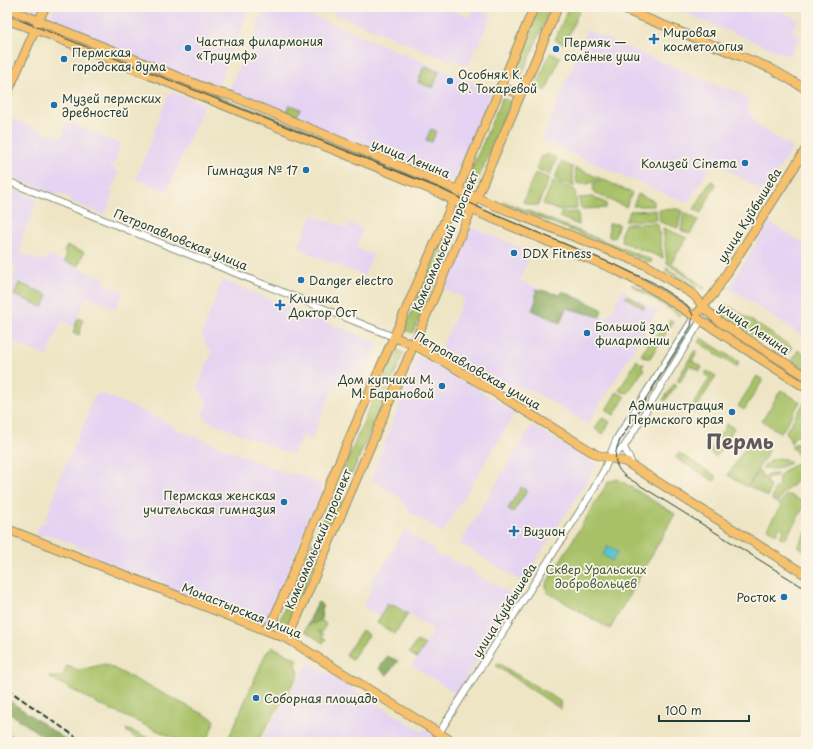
<svg xmlns="http://www.w3.org/2000/svg" width="813" height="749" font-family="'Playpen Sans',sans-serif">
  <style>
    .built { fill: #e4d3f2 }
    .green { fill: #a8c167; stroke: #647f4e }
    .forest { fill: #86a75c; stroke: #527248 }
    .water { fill: #5ac6d2; stroke: #3c8283 }
    .lines { fill: none; stroke-linecap: round; stroke-linejoin: round }
    .minor-casing { stroke: #86917c; stroke-width: 8 }
    .major-casing { stroke: #86917c; stroke-width: 10 }
    .minor { stroke: #fff; stroke-width: 6 }
    .major { stroke: #f7c06c; stroke-width: 8 }
    .tram { stroke: #1f3d34; stroke-width: 1 }
    .rail { stroke: #1f3d34; stroke-width: 2; stroke-dasharray: 6 3; stroke-linecap: butt }
    .poi-dot { fill: #1f6fb2; stroke: #fcf5e5; stroke-width: 1.5 }
    .labels { text-anchor: middle; dominant-baseline: central; stroke-width: 3.5; stroke-linejoin: round; paint-order: stroke }
    .poi-label { font-size: 12px; fill: #1f3d34; stroke: #fcf5e5; text-anchor: start }
    .street-label { font-size: 12px; fill: #1f3d34; stroke: #fcf5e5 }
    .park-label { font-size: 12px; fill: #415e41; stroke: #fcf5e5 }
    .town-label { font-size: 20px; font-weight: bold; fill: #5e5960; stroke: #fcf5e5 }
  </style>
  <rect width="100%" height="100%" fill="#fcf5e5"/>
  <filter id="ink" filterUnits="userSpaceOnUse"><feTurbulence type="fractalNoise" baseFrequency=".025" numOctaves="2"/><feDisplacementMap in="SourceGraphic" scale="8" xChannelSelector="R" yChannelSelector="G"/><feConvolveMatrix kernelMatrix="1 2 1 2 8 2 1 2 1" color-interpolation-filters="sRGB"/></filter>
  <filter id="wash" filterUnits="userSpaceOnUse"><feTurbulence type="fractalNoise" baseFrequency=".012" numOctaves="4" result="noise"/><feDisplacementMap in="SourceGraphic" scale="16" xChannelSelector="R" yChannelSelector="G"/><feGaussianBlur stdDeviation="0.9" result="paint"/><feColorMatrix in="noise" values="0 0 0 0 0 0 0 0 0 0 0 0 0 0 0 0 0 1.4 0 .05"/><feComposite in="paint" operator="in"/></filter>
  <g filter="url(#wash)">
    <rect width="100%" height="100%" fill="#eee5c5"/>
    <path class="built" d="M 12,7 L 39,7 L 34,15 Z
      M 54,7 L 250,7 L 235,45 L 230,53 L 231,55 L 229,55 L 225,65 L 226,66 L 224,72 L 218,87 L 215,88 L 48,21 Z
      M 265,7 L 291,7 L 491,90 L 491,93 L 453,181 L 449,183 L 230,92 L 229,89 L 242,61 L 244,61 L 258,28 L 256,27 Z
      M 318,7 L 445,7 L 470,17 L 474,8 L 492,15 L 477,47 L 475,46 L 473,52 L 475,53 L 469,66 L 451,59 L 450,61 Z
      M 670,7 L 775,7 L 775,9 L 799,19 L 792,30 L 800,35 L 799,40 L 789,56 Z
      M 587,30 L 727,90 L 729,87 L 750,101 L 747,107 L 757,125 L 792,148 L 764,192 L 714,161 L 687,203 L 542,141 Z
      M 170,91 L 204,104 L 167,192 L 136,179 Z
      M 7,117 L 54,136 L 55,134 L 62,137 L 67,123 L 70,123 L 121,144 L 113,165 L 110,164 L 109,166 L 119,173 L 110,190 L 114,192 L 105,215 L 70,201 L 70,198 L 59,193 L 56,195 L 7,175 Z
      M 7,187 L 36,199 L 31,218 L 23,235 L 20,253 L 39,260 L 40,258 L 47,260 L 48,255 L 105,279 L 104,284 L 123,292 L 116,309 L 97,300 L 86,297 L 74,327 L 61,321 L 47,356 L 7,340 L 7,275 L 14,277 L 17,268 L 7,264 Z
      M 312,215 L 347,228 L 350,223 L 363,229 L 356,248 L 373,255 L 364,276 L 312,255 L 299,246 Z
      M 769,222 L 806,245 L 806,338 L 729,288 Z
      M 471,227 L 531,252 L 520,280 L 605,318 L 614,309 L 621,289 L 657,311 L 588,424 L 535,392 L 490,378 L 441,349 L 464,298 L 445,289 Z
      M 222,280 L 379,343 L 359,389 L 341,380 L 336,387 L 334,386 L 312,439 L 303,435 L 292,455 L 208,421 L 202,414 L 207,403 L 198,387 L 212,352 L 206,345 L 202,333 Z
      M 418,355 L 516,412 L 442,533 L 410,511 L 399,497 L 371,479 Z
      M 100,393 L 171,424 L 172,427 L 290,475 L 295,473 L 321,484 L 322,491 L 266,621 L 259,623 L 165,586 L 163,582 L 155,579 L 153,581 L 91,556 L 88,551 L 83,549 L 79,552 L 81,548 L 45,533 L 43,538 L 38,536 L 37,528 L 41,524 L 44,523 L 59,485 L 58,481 L 88,415 L 87,413 L 95,396 Z
      M 532,425 L 597,465 L 522,582 L 460,543 Z
      M 409,527 L 408,533 L 434,549 L 434,553 L 443,558 L 449,556 L 449,558 L 465,568 L 468,567 L 473,570 L 473,573 L 512,594 L 515,599 L 485,647 L 486,649 L 481,658 L 478,658 L 457,694 L 412,665 L 433,632 L 431,628 L 395,605 L 383,619 L 363,607 L 372,589 L 371,582 L 376,570 L 380,571 L 404,531 L 406,532 Z
      M 309,662 L 332,676 L 336,674 L 344,678 L 343,683 L 421,731 L 424,729 L 445,742 L 260,742 Z"/>
    <path class="green" d="M 540,7 L 551,7 L 520,80 L 511,76 Z
      M 569,7 L 581,7 L 565,44 L 555,40 Z
      M 550,53 L 560,57 L 546,91 L 536,87 Z
      M 424,66 L 439,72 L 433,88 L 418,82 Z
      M 502,98 L 511,102 L 474,189 L 465,185 Z
      M 289,105 L 300,109 L 297,116 L 286,112 Z
      M 431,129 L 436,131 L 432,142 L 426,140 Z
      M 546,154 L 557,158 L 550,175 L 536,169 L 541,156 L 545,157 Z
      M 561,162 L 572,167 L 574,187 L 555,179 Z
      M 575,168 L 602,179 L 587,184 L 577,184 Z
      M 535,173 L 549,178 L 538,205 L 530,205 L 523,202 Z
      M 604,180 L 632,193 L 626,207 L 594,193 L 593,184 Z
      M 553,181 L 575,190 L 577,209 L 557,210 L 543,204 Z
      M 711,181 L 716,184 L 701,213 L 694,209 Z
      M 638,194 L 654,201 L 654,206 L 633,206 Z
      M 593,197 L 606,203 L 606,208 L 581,209 L 579,198 Z
      M 503,201 L 637,254 L 652,260 L 651,263 L 503,203 Z
      M 677,209 L 682,211 L 678,228 L 660,222 L 659,210 Z
      M 656,210 L 657,220 L 625,221 L 630,211 Z
      M 578,212 L 579,225 L 559,217 L 561,213 Z
      M 684,212 L 698,220 L 690,234 L 681,230 Z
      M 655,223 L 658,225 L 663,258 L 622,242 L 621,233 L 625,224 Z
      M 449,224 L 458,227 L 413,333 L 404,330 Z
      M 609,224 L 619,224 L 614,238 L 609,237 Z
      M 663,228 L 687,238 L 671,263 L 705,288 L 704,289 L 667,263 Z
      M 67,246 L 84,252 L 78,266 L 64,261 L 67,254 L 64,252 Z
      M 667,268 L 697,288 L 695,289 L 666,271 Z
      M 19,283 L 48,295 L 43,307 L 14,295 Z
      M 633,284 L 678,312 L 681,314 L 680,316 L 631,285 Z
      M 627,295 L 645,306 L 644,309 L 625,297 Z
      M 726,304 L 792,347 L 786,356 L 719,315 Z
      M 78,318 L 83,320 L 79,335 L 73,333 Z
      M 670,320 L 673,322 L 650,358 L 645,358 L 645,355 L 643,357 L 641,355 L 649,343 L 651,344 L 659,330 L 663,332 Z
      M 701,338 L 739,362 L 736,367 L 698,342 Z
      M 395,349 L 404,353 L 352,474 L 343,470 Z
      M 695,350 L 698,352 L 692,361 L 702,367 L 700,371 L 690,365 L 680,382 L 677,380 Z
      M 798,350 L 806,356 L 806,369 L 792,360 Z
      M 637,360 L 641,364 L 644,364 L 642,367 L 644,369 L 628,393 L 625,392 L 624,393 L 619,390 Z
      M 707,371 L 716,376 L 697,407 L 693,404 L 710,378 L 705,374 Z
      M 757,376 L 763,380 L 744,410 L 738,406 Z
      M 674,384 L 677,385 L 665,401 L 663,400 Z
      M 781,390 L 800,402 L 781,433 L 762,421 Z
      M 617,392 L 625,397 L 614,415 L 606,410 Z
      M 804,403 L 806,404 L 806,435 L 794,437 L 791,443 L 786,431 Z
      M 602,417 L 610,422 L 603,434 L 595,429 Z
      M 727,424 L 734,428 L 716,457 L 709,452 Z
      M 806,438 L 806,451 L 800,457 L 791,446 L 794,444 L 798,444 L 800,440 Z
      M 751,439 L 769,451 L 747,487 L 728,475 Z
      M 679,453 L 717,477 L 714,481 L 676,458 Z
      M 778,458 L 785,459 L 790,463 L 776,469 L 762,468 L 769,461 Z
      M 797,463 L 803,467 L 794,484 L 782,494 L 777,503 L 772,500 L 774,489 L 779,485 L 778,478 L 784,471 Z
      M 759,470 L 762,474 L 763,479 L 768,474 L 777,474 L 775,477 L 769,477 L 766,481 L 770,487 L 768,497 L 749,486 Z
      M 618,479 L 675,514 L 610,629 L 547,592 L 546,584 L 608,482 Z
      M 521,487 L 527,491 L 513,512 L 508,509 Z
      M 786,494 L 792,496 L 806,504 L 785,539 L 780,537 L 784,529 L 780,527 L 776,534 L 767,528 L 781,506 L 779,504 Z
      M 333,496 L 342,500 L 287,628 L 278,624 Z
      M 806,532 L 806,552 L 798,546 Z
      M 318,602 L 322,605 L 321,620 L 326,624 L 322,632 L 318,631 L 324,635 L 322,637 L 326,639 L 323,643 L 305,631 Z
      M 387,604 L 392,607 L 393,605 L 408,614 L 395,634 L 377,623 Z
      M 362,630 L 369,635 L 352,659 L 346,655 Z
      M 417,641 L 425,645 L 417,658 L 409,653 Z
      M 273,647 L 298,660 L 296,664 L 299,674 L 257,742 L 227,742 L 266,653 Z
      M 498,663 L 560,701 L 561,709 L 496,666 Z
      M 105,664 L 215,720 L 207,742 L 183,742 L 100,705 L 49,677 L 62,677 L 67,666 L 79,670 Z
      M 126,729 L 159,742 L 143,742 L 127,732 Z"/>
    <path class="forest" d="M 536,289 L 561,295 L 562,291 L 602,309 L 600,317 L 566,308 L 560,323 L 532,310 L 536,300 Z
      M 318,602 L 322,605 L 321,620 L 307,626 Z
      M 387,656 L 398,661 L 387,675 L 379,669 Z
      M 7,699 L 69,742 L 51,742 L 7,711 Z"/>
    <path class="water" d="M 608,546 L 618,552 L 612,561 L 603,555 Z
      M 7,733 L 21,742 L 7,742 Z"/>
  </g>
  <g filter="url(#ink)">
    <g class="lines">
      <g class="minor-casing">
        <path id="minor" d="M 7,181 L 394,337
          M 624,447 L 632,464
          M 610,457 L 624,447 L 701,320
          M 439,733 L 592,492 L 604,470 L 617,438 L 695,316"/>
      </g>
      <g class="major-casing">
        <path id="major" d="M 618,7 L 770,68 L 806,89
          M 7,8 L 213,91 L 232,96 L 501,208 L 646,265 L 694,295 L 706,310 L 720,322 L 806,376
          M 7,20 L 45,33 L 379,168 L 439,193 L 472,210 L 616,270 L 652,289 L 806,388
          M 500,87 L 521,94
          M 7,94 L 45,7
          M 695,316 L 713,295 L 806,149
          M 394,337 L 414,345 L 455,368 L 597,455 L 626,462 L 806,575
          M 7,529 L 288,639 L 453,742
          M 265,629 L 272,623 L 336,469 L 449,211 L 534,7
          M 288,639 L 558,7"/>
      </g>
      <use href="#minor" class="minor"/>
      <use href="#major" class="major"/>
      <path class="tram" d="M 7,15 L 441,189 L 493,214 L 620,267 L 654,283 L 687,305 L 693,315 L 691,326 L 621,438 C 614,452 612,465 625,476 L 806,589"/>
      <path class="rail" d="M 7,689 L 83,742"/>
    </g>
  </g>
  <g class="poi-dot">
    <path d="M652 33h4v4h4v4h-4v4h-4v-4h-4v-4h4z"/>
    <circle cx="188" cy="48" r="4"/>
    <circle cx="556" cy="49" r="4"/>
    <circle cx="64" cy="59" r="4"/>
    <circle cx="450" cy="81" r="4"/>
    <circle cx="54" cy="105" r="4"/>
    <circle cx="745" cy="163" r="4"/>
    <circle cx="306" cy="170" r="4"/>
    <circle cx="514" cy="253" r="4"/>
    <circle cx="301" cy="280" r="4"/>
    <path d="M278 299h4v4h4v4h-4v4h-4v-4h-4v-4h4z"/>
    <circle cx="587" cy="333" r="4"/>
    <circle cx="442" cy="386" r="4"/>
    <circle cx="732" cy="412" r="4"/>
    <circle cx="284" cy="502" r="4"/>
    <path d="M512 525h4v4h4v4h-4v4h-4v-4h-4v-4h4z"/>
    <circle cx="784" cy="597" r="4"/>
    <circle cx="256" cy="698" r="4"/>
  </g>
  <g class="labels">
    <g class="poi-label">
      <text x="663" y="32">Мировая<tspan x="663" dy="14">косметология</tspan></text>
      <text x="196" y="41">Частная филармония<tspan x="196" dy="14">«Триумф»</tspan></text>
      <text x="564" y="42">Пермяк —<tspan x="564" dy="14">солёные уши</tspan></text>
      <text x="72" y="52">Пермская<tspan x="72" dy="14">городская дума</tspan></text>
      <text x="458" y="74">Особняк К.<tspan x="458" dy="14">Ф. Токаревой</tspan></text>
      <text x="62" y="98">Музей пермских<tspan x="62" dy="14">древностей</tspan></text>
      <text x="737" y="163" text-anchor="end">Колизей Cinema</text>
      <text x="298" y="170" text-anchor="end">Гимназия № 17</text>
      <text x="522" y="253">DDX Fitness</text>
      <text x="309" y="280">Danger electro</text>
      <text x="289" y="298">Клиника<tspan x="289" dy="14">Доктор Ост</tspan></text>
      <text x="595" y="326">Большой зал<tspan x="595" dy="14">филармонии</tspan></text>
      <text x="434" y="379" text-anchor="end">Дом купчихи М.<tspan x="434" dy="14">М. Барановой</tspan></text>
      <text x="724" y="405" text-anchor="end">Администрация<tspan x="724" dy="14">Пермского края</tspan></text>
      <text x="276" y="495" text-anchor="end">Пермская женская<tspan x="276" dy="14">учительская гимназия</tspan></text>
      <text x="523" y="531">Визион</text>
      <text x="776" y="597" text-anchor="end">Росток</text>
      <text x="264" y="698">Соборная площадь</text>
    </g>
    <g class="street-label">
      <text transform="translate(411 158) rotate(22)">улица Ленина</text>
      <text transform="translate(749 215) rotate(-58)">улица Куйбышева</text>
      <text transform="translate(181 239) rotate(22)">Петропавловская улица</text>
      <text transform="translate(445 241) rotate(-67)">Комсомольский проспект</text>
      <text transform="translate(754 328) rotate(34)">улица Ленина</text>
      <text transform="translate(478 370) rotate(30)">Петропавловская улица</text>
      <text transform="translate(318 539) rotate(-67)">Комсомольский проспект</text>
      <text transform="translate(242 610) rotate(22)">Монастырская улица</text>
      <text transform="translate(504 610) rotate(-58)">улица Куйбышева</text>
    </g>
    <g class="park-label">
      <text x="596" y="569">Сквер Уральских<tspan x="596" dy="14">добровольцев</tspan></text>
    </g>
    <g class="town-label">
      <text x="740" y="441">Пермь</text>
    </g>
  </g>
  <rect width="813" height="749" fill="none" stroke="#fcf5e5" stroke-width="24"/>
  <path d="M659 715v6h90v-6" fill="none" stroke="#1f3d34" stroke-width="2"/>
  <text x="665" y="715" font-size="12" fill="#1f3d34" stroke="#fcf5e5" stroke-width="3" paint-order="stroke">100 m</text>
</svg>
